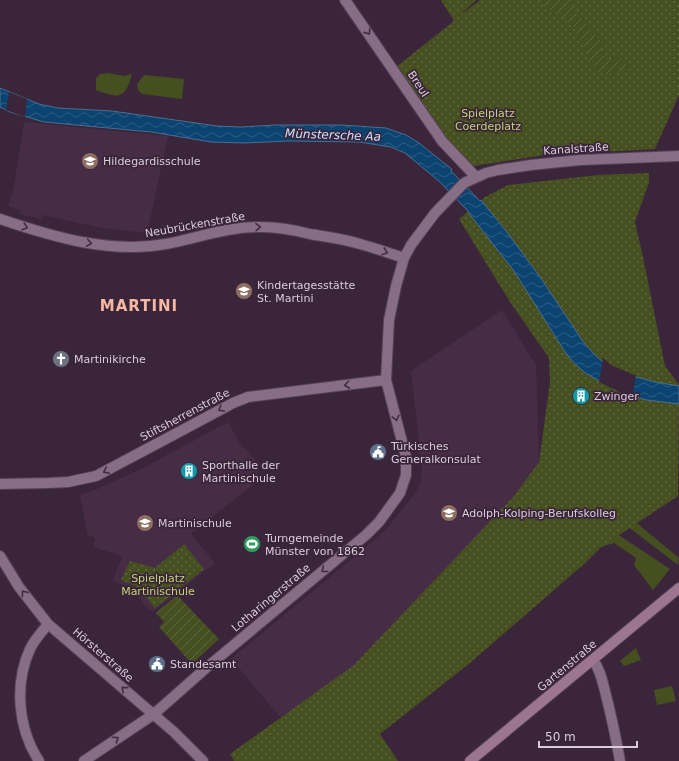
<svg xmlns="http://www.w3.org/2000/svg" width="679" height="761" font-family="'DejaVu Sans',sans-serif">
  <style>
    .built { fill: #472c46 }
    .grass { fill: #464f20 }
    .park { fill: url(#park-dots) }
    .garden { fill: url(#garden-furrows) }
    .water { fill: url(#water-waves); stroke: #4a6d90 }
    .pier { fill: #3b253a }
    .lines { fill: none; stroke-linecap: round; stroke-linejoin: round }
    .street-casing { stroke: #554255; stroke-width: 12 }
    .secondary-casing { stroke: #554255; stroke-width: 12 }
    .street { stroke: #876d85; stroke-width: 10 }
    .secondary { stroke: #9c7690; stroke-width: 10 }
    .oneway { stroke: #432c42 }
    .labels { text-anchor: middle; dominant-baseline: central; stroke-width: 3.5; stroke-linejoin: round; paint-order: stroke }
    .street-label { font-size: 11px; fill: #daccd9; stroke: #3b253a }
    .park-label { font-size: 11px; fill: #c0d473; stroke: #3b253a }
    .poi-label { font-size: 11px; fill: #daccd9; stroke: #3b253a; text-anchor: start }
    .water-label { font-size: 12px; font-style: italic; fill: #c6e2ff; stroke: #3b253a }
    .district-label { font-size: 15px; font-weight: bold; letter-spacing: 1px; fill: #f7b8a2; stroke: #3b253a }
  </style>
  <defs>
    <pattern id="park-dots" width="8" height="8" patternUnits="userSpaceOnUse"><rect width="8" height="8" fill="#464f20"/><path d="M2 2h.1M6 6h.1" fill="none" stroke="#606740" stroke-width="1.8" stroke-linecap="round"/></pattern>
    <pattern id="garden-furrows" width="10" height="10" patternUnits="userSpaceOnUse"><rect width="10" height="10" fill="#464f20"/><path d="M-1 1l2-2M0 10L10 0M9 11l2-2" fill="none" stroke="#606740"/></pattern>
    <pattern id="water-waves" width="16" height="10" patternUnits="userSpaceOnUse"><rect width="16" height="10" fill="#0c4471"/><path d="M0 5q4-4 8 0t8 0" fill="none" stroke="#2f5e85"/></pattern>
  </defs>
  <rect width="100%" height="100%" fill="#3b253a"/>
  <path class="built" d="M 24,122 L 168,136 L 147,233 L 102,228 L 42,215 L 41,219 L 19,214 L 20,210 L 8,206 L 14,186 Z
    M 502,310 L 536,365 L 539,462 L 513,497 L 354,666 L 281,718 L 231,659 L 373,541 L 386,529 L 414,495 L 420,484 L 422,469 L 411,371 Z
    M 228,422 L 239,442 L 260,465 L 255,483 L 191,534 L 215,563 L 153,612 L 149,610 L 131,588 L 113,581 L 122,556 L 93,547 L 95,539 L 92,536 L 88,536 L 80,495 L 95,490 L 145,467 Z"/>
  <path class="grass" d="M 108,73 L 124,76 L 132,74 C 125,99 120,99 96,90 L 96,78 L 100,74 Z
    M 144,75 L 184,79 L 182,99 L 142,94 L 138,90 L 137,84 Z
    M 623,508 L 638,524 L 679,558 L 678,565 L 610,513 Z
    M 605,526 L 670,569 L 653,590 L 634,565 L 636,558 L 614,543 L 601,547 Z
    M 636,648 L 641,660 L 624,666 L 620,661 Z
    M 672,686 L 676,701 L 657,705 L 654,690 Z"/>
  <path class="park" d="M 441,0 L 476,0 L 459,16 L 480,0 L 679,0 L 679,95 L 655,149 L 544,155 L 468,167 L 406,84 L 396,67 L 454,21 Z
    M 649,173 L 649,182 L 635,222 L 643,257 L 665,366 L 679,385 L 678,496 L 601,547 L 584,564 L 470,663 L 380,734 L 398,761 L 234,761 L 230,754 L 354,665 L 513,497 L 539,462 L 550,382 L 549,358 L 510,302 L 459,219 L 485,197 L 508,185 L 598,175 Z
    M 184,544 L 204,569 L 155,608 L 137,587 L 121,580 L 130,561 L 155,568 Z"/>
  <path class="garden" d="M 534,0 L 571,0 C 577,16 591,31 603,43 L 601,54 L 610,60 L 618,56 L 628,67 C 586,90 591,52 574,28 C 567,18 545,6 534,0 Z
    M 177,595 L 219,639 L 192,664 L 159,627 L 164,622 L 156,613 Z"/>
  <path class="water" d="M 0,88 L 39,104 L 58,108 L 112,111 L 217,126 L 241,127 L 274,125 L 342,125 L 386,128 L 406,135 L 419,143 L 449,167 L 452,169 L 451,171 L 480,201 L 481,200 L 506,231 L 540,277 L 584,343 L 596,356 L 602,361 L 602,362 L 636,378 L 636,377 L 655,382 L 679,386 L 679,404 L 647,400 L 632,396 L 594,378 L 588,374 L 588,375 L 576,365 L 567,355 L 514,271 L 468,212 L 468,211 L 440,182 L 405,153 L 391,147 L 359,142 L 289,141 L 243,143 L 211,142 L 151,132 L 44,122 L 10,112 L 0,107 Z"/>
  <path class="pier" d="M 9,92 L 27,99 L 25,117 L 6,110 Z
    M 603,358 L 611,365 L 634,375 L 636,375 L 632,398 L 599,382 Z"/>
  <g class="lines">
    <g class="street-casing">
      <path id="street" d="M 345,0 L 442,141 L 476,177
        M 0,219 C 53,237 110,254 166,244 C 198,238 229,226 262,227 C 278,227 294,230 310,234 C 327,237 344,239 360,244 C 375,248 389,253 404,258
        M 0,484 L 47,483 L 68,482 L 96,476 L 177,433 L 233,403 L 248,397 L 386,380
        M 0,556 L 19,587 L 48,624 L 174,732 L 203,761
        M 593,660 C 600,669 602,680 605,691 C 611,715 616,737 620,761
        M 39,761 C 18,729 14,684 30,649 C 34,640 42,632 48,624
        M 84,761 L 154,714 L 206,668 L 366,535 L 379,522 L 400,493 L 406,475 L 406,457 L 386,380 L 389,320 L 396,286 L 404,258 L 411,245 L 435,213 L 464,183 L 486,173 L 498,170 L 531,165 L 580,160 L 679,156"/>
    </g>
    <g class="secondary-casing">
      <path id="secondary" d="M 470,761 L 679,588"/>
    </g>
    <use href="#street" class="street"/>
    <use href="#secondary" class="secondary"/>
  </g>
  <defs><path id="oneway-chevron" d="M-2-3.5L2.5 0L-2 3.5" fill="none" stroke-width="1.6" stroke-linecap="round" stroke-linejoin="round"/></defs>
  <g class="oneway">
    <use href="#oneway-chevron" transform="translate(368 32) rotate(55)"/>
    <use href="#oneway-chevron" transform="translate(25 227) rotate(19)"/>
    <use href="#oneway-chevron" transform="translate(258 227) rotate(-1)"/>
    <use href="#oneway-chevron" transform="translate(89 243) rotate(10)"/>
    <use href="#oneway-chevron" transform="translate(385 252) rotate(19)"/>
    <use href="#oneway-chevron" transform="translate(347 385) rotate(173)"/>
    <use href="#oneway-chevron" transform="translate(221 409) rotate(150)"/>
    <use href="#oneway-chevron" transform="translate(396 418) rotate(75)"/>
    <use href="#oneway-chevron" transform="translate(106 471) rotate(154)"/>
    <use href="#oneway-chevron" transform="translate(324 570) rotate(141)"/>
    <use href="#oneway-chevron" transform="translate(24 593) rotate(-126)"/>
    <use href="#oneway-chevron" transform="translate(124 689) rotate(-139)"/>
    <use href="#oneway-chevron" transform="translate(116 739) rotate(-34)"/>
  </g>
  <defs>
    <g id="school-disc" transform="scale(0.9)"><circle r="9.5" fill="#8d6e63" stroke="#3b253a"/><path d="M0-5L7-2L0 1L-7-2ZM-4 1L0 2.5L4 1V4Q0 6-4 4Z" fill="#fff"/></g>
    <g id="church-disc" transform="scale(0.9)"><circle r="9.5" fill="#6b7280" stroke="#3b253a"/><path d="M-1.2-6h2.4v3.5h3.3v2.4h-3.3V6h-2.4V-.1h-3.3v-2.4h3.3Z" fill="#fff"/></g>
    <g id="building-disc" transform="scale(0.9)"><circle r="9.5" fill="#0f9aa8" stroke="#3b253a"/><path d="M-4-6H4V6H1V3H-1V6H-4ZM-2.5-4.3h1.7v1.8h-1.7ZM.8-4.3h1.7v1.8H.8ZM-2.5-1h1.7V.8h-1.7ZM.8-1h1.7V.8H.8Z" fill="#fff"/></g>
    <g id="civic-disc" transform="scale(0.9)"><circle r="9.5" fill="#5c6f8a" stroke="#3b253a"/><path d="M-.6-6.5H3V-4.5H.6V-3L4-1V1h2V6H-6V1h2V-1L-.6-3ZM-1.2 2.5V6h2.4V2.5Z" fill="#fff"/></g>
    <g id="stadium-disc" transform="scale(0.9)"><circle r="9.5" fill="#2e9e5b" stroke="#3b253a"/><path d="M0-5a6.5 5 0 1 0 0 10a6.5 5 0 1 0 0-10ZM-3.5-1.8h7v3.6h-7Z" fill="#fff"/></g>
  </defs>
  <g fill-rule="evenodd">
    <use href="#school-disc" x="90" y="161"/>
    <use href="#school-disc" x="244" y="291"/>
    <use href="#church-disc" x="61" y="359"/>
    <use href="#building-disc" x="581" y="396"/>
    <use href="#civic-disc" x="378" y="452"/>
    <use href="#building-disc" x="189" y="471"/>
    <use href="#school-disc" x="449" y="513"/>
    <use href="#school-disc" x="145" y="523"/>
    <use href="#stadium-disc" x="252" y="544"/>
    <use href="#civic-disc" x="157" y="664"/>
  </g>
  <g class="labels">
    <g class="street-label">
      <text transform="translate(418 84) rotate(57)">Breul</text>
      <text transform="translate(576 149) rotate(-4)">Kanalstraße</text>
      <text transform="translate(195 225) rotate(-10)">Neubrückenstraße</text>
      <text transform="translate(185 415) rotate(-28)">Stiftsherrenstraße</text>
      <text transform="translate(271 598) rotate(-40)">Lotharingerstraße</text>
      <text transform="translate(103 655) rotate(41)">Hörsterstraße</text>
      <text transform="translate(567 666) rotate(-40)">Gartenstraße</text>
    </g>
    <g class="park-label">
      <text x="488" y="113">Spielplatz<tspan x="488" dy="13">Coerdeplatz</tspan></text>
      <text x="158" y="578">Spielplatz<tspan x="158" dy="13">Martinischule</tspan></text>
    </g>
    <g class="poi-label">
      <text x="103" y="161">Hildegardisschule</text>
      <text x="257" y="285">Kindertagesstätte<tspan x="257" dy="13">St. Martini</tspan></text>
      <text x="74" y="359">Martinikirche</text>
      <text x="594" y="396">Zwinger</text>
      <text x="391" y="446">Türkisches<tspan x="391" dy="13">Generalkonsulat</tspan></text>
      <text x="202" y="465">Sporthalle der<tspan x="202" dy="13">Martinischule</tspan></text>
      <text x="462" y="513">Adolph-Kolping-Berufskolleg</text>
      <text x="158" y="523">Martinischule</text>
      <text x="265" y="538">Turngemeinde<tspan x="265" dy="13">Münster von 1862</tspan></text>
      <text x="170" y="664">Standesamt</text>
    </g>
    <g class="water-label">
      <text transform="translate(333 135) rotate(2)">Münstersche Aa</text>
    </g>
    <g class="district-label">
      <text x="139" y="306">MARTINI</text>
    </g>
  </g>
  <path d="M539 741v6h98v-6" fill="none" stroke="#daccd9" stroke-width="2"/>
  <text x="545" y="741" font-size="12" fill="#daccd9" stroke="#3b253a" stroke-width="3" paint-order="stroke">50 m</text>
</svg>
